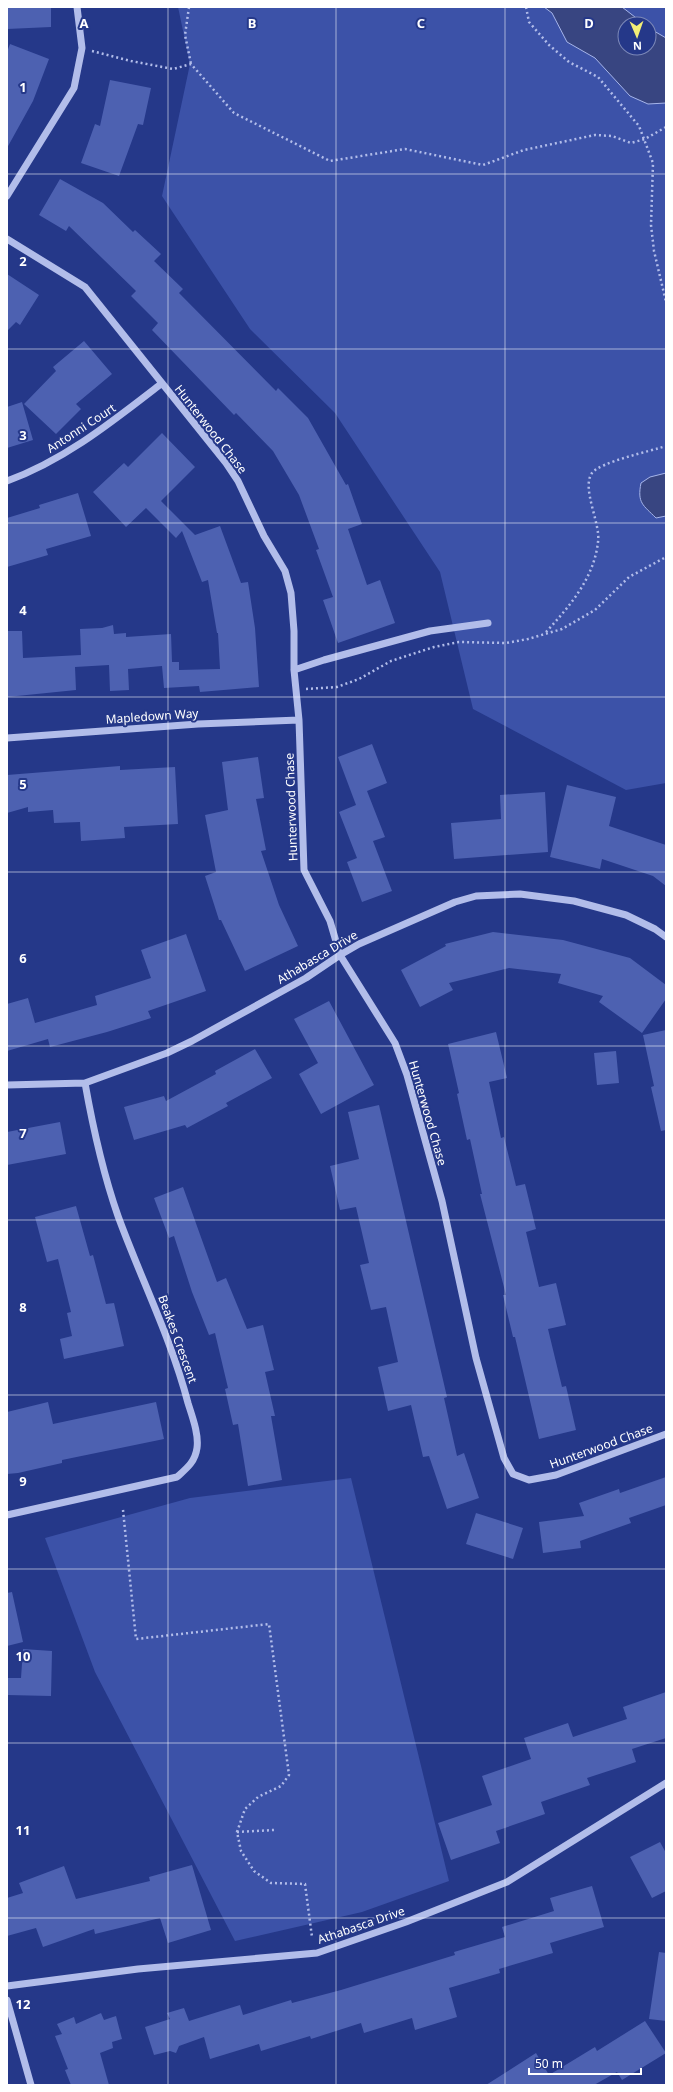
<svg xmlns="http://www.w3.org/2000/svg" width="673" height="2092" font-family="'Noto Sans',sans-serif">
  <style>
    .green { fill: #3c52a8; fill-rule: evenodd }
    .water { fill: #384581; stroke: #a6b5ea }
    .building { fill: #4d61b1 }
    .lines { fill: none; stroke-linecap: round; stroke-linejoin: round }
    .path { stroke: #b2bdea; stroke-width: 2.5; stroke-dasharray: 2 3; stroke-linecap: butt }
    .minor { stroke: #b2bdea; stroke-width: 7 }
    .grid { fill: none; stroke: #fff; stroke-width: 1; stroke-opacity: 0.55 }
    .labels { text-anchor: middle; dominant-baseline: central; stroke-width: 4; stroke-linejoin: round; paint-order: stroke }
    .street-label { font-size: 12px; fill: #fff; stroke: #253889 }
    .grid-label { font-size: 13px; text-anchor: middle; font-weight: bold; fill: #fff; stroke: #253889; stroke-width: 4; stroke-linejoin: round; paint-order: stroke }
  </style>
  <rect width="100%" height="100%" fill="#253889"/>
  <path class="green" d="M 178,7 L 666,7 L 666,783 L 626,790 L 473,709 L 440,572 L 335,413 L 250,329 L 162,196 L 190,64 ZM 625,24 L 649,24 L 649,48 L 625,48 Z
    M 351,1478 L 449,1881 L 362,1912 L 235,1941 L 95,1672 L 45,1538 L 190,1498 Z"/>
  <path class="water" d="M 544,7 L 622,7 L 644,24 L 625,24 L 625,48 L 649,48 L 649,28 L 666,38 L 666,103 L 648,104 L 630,96 L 595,58 L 567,42 L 552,13 Z
    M 666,473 L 666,516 L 656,518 C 643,505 637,503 641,483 L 650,477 Z"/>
  <path class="building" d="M 7,7 L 51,7 L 51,27 L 7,29 Z
    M 10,44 L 49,59 L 33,101 L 7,148 L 7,52 Z
    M 110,80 L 151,88 L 143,125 L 138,124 L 119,176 L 81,163 L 95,124 L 100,126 Z
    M 60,179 L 103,203 L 133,232 L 135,230 L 161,254 L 154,261 L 183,289 L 179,293 L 276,391 L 278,388 L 308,418 L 346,485 L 348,484 L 362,524 L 348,529 L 367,585 L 380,580 L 395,623 L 338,643 L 323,600 L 333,597 L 316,550 L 319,549 L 299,495 L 273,451 L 236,413 L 234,415 L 152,330 L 158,323 L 131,296 L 136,291 L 69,226 L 66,231 L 39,215 Z
    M 7,274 L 39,295 L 20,325 L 16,322 L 7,331 Z
    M 84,341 L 112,374 L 76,404 L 81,409 L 56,434 L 24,404 L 56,371 L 53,367 Z
    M 22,402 L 33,440 L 7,448 L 7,407 Z
    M 162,433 L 195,467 L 161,501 L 195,535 L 220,526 L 241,583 L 248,582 L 255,628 L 259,687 L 200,692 L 199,686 L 164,688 L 162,666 L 128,669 L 129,690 L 110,691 L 109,665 L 75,667 L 76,690 L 7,697 L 7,631 L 22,631 L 23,658 L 81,655 L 80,629 L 102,628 L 113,625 L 114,634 L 126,633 L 126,637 L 171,634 L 172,662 L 179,662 L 179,670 L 220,669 L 218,633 L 217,633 L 208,580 L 202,582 L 182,531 L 176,538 L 146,508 L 126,527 L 93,492 L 124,463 L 128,467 Z
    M 78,493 L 91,536 L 46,549 L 48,555 L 7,567 L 7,518 L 40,508 L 39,505 Z
    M 372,744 L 387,783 L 367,791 L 385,837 L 373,841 L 392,891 L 362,902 L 347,862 L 357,858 L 339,812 L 356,805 L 338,757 Z
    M 258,757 L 264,798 L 256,799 L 266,850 L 261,851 L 279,905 L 298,946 L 245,971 L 221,920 L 219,920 L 205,876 L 216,872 L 205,815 L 228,810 L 222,762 Z
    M 120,766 L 120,770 L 175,767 L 178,824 L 124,827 L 125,838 L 81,841 L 80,822 L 54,823 L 53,810 L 28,812 L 28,807 L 7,813 L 7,775 Z
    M 567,785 L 616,797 L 609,826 L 666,845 L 666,886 L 653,876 L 602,859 L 600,869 L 550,857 Z
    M 545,792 L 548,852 L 454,859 L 451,823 L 501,819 L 500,795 Z
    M 493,932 L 563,940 L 630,958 L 666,985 L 666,999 L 642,1033 L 599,1002 L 603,996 L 558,983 L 561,974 L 509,968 L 449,983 L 453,990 L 420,1007 L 401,970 L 446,946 L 445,944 Z
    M 186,934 L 206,991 L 148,1011 L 151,1018 L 107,1032 L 50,1047 L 48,1039 L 7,1051 L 7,1004 L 28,998 L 35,1023 L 97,1005 L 95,996 L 151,978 L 141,950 Z
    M 329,1001 L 374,1085 L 321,1114 L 299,1074 L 318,1063 L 294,1019 Z
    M 666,1030 L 666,1130 L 661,1131 L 651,1087 L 654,1086 L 643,1035 Z
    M 496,1032 L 507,1078 L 489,1082 L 501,1138 L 504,1137 L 516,1186 L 525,1184 L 536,1229 L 526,1232 L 539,1287 L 556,1283 L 566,1325 L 548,1329 L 562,1387 L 566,1386 L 576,1430 L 539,1439 L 515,1337 L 513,1337 L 503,1295 L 506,1295 L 480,1194 L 482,1194 L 470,1139 L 467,1140 L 457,1094 L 459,1093 L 448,1044 Z
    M 255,1049 L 272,1078 L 226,1103 L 228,1106 L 187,1128 L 185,1125 L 134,1140 L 124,1107 L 164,1096 L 166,1101 L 216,1074 L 215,1071 Z
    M 616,1051 L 619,1083 L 597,1085 L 594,1053 Z
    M 379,1105 L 447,1397 L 444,1398 L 457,1456 L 464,1453 L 479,1498 L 447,1509 L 429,1456 L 423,1457 L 411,1405 L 388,1411 L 378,1367 L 398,1362 L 386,1307 L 371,1310 L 360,1265 L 369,1263 L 356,1207 L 340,1210 L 330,1166 L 359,1159 L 348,1112 Z
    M 60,1122 L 66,1154 L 7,1165 L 7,1132 Z
    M 183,1187 L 217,1282 L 226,1278 L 247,1329 L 263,1325 L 274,1370 L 265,1372 L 275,1416 L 271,1416 L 282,1480 L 248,1486 L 238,1424 L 233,1425 L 225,1389 L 228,1388 L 215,1333 L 209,1335 L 192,1292 L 174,1236 L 169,1238 L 154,1198 Z
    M 76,1206 L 90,1256 L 93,1255 L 106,1304 L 114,1303 L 124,1346 L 64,1359 L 60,1339 L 72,1336 L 67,1313 L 71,1312 L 58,1259 L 47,1262 L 35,1217 Z
    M 48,1402 L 53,1424 L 156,1402 L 164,1439 L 62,1460 L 62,1463 L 18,1473 L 7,1474 L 7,1412 Z
    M 666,1477 L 666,1505 L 629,1518 L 631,1523 L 580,1541 L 581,1548 L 543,1553 L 539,1522 L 584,1516 L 579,1503 L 619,1489 L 620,1493 Z
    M 476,1513 L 523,1528 L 513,1559 L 466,1544 Z
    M 12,1592 L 23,1642 L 7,1646 L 7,1593 Z
    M 23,1649 L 52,1651 L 51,1696 L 7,1695 L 7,1678 L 21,1678 Z
    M 666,1692 L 666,1738 L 632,1749 L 636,1762 L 587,1778 L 590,1785 L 541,1802 L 545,1814 L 496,1831 L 500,1843 L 451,1860 L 438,1823 L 492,1805 L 482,1776 L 531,1759 L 524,1738 L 568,1723 L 573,1737 L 627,1719 L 623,1707 Z
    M 660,1842 L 666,1853 L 666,1891 L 652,1898 L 630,1857 Z
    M 192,1865 L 211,1930 L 168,1943 L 160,1918 L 95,1934 L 94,1929 L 43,1947 L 36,1928 L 7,1936 L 7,1898 L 23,1893 L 19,1883 L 64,1866 L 76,1899 L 150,1881 L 149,1877 Z
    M 592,1886 L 604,1927 L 550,1943 L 553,1953 L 499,1969 L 500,1973 L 449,1988 L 457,2017 L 415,2030 L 412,2018 L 364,2033 L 361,2023 L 311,2039 L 310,2036 L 261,2051 L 259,2044 L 210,2059 L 204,2037 L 179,2046 L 176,2053 L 170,2051 L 154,2055 L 145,2027 L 170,2019 L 167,2013 L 184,2008 L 189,2021 L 240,2005 L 243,2015 L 291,2000 L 292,2003 L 341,1990 L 455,1955 L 454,1952 L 505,1937 L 502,1927 L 554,1911 L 550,1898 Z
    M 659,1952 L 666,1953 L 666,2021 L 649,2019 Z
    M 101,2013 L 104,2020 L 116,2016 L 122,2039 L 112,2042 L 113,2048 L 100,2053 L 109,2085 L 71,2085 L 65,2070 L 68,2069 L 55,2036 L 62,2034 L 57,2024 L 74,2017 L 76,2024 Z
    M 645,2021 L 666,2053 L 622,2080 L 617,2072 L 594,2085 L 486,2085 L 536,2053 L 549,2075 L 595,2047 L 597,2051 Z"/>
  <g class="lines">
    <path class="path" d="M 189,7 L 185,35 L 191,64
      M 526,7 L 529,22 L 549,45 L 569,62 L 598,77 L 639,126 L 653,163 L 651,225 L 654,251 L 666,302
      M 92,51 L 131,61 L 173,69 L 191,64 L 234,113 L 330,161 L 405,149 L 483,165 L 524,150 L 595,135 L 612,136 L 631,143 L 645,139 L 666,127
      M 546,632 C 570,606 594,578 598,542 C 601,524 581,488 592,473 C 600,462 651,451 666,446
      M 306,689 L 337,687 L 359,679 L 391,661 L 434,647 L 459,642 L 506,643 L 528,639 L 562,629 L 595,610 L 629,577 L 666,557
      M 123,1510 L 136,1639 L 269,1624 L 289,1775 L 281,1786 L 258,1797 L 245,1809 L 237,1832 L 241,1851 L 254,1871 L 271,1883 L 305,1884 L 312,1937
      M 237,1832 L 274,1830"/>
    <path class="minor" d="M 7,196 L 74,88 L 82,48 L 77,7
      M 7,239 L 85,287 L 226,463 L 238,481 L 264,536 L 285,571 L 291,593 L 294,631 L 294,670 L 299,720 L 304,870 L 330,921 L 340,955 L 395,1043 L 407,1075 L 442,1201 L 476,1358 L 504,1458 L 513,1474 L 529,1480 L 556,1475 L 666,1434
      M 7,481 C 65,460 113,421 161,384
      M 294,670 L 324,660 L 430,631 L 488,623
      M 7,738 L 198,724 L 299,720
      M 7,1085 L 85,1083 L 167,1053 L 192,1041 L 306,978 L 340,955 L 359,944 L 455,902 L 476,896 L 520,894 L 574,901 L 626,915 L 655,929 L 666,937
      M 7,1515 L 177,1477 C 187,1468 195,1462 197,1448 C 199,1434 192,1416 188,1403 C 171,1338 141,1279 118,1216 C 103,1173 93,1128 85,1083
      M 7,1986 L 138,1969 L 317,1953 L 406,1922 L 507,1882 L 666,1783
      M 7,2000 L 31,2085"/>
  </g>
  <path class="grid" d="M 168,7 L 168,2085M 336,7 L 336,2085M 505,7 L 505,2085M 7,174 L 666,174M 7,349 L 666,349M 7,523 L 666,523M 7,697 L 666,697M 7,872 L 666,872M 7,1046 L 666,1046M 7,1220 L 666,1220M 7,1395 L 666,1395M 7,1569 L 666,1569M 7,1743 L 666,1743M 7,1918 L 666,1918"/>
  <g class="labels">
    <g class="street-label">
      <text transform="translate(81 428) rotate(-33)">Antonni Court</text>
      <text transform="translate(211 429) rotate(52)">Hunterwood Chase</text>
      <text transform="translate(152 716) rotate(-4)">Mapledown Way</text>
      <text transform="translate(291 807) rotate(-92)">Hunterwood Chase</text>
      <text transform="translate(317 957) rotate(-31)">Athabasca Drive</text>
      <text transform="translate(428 1113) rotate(74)">Hunterwood Chase</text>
      <text transform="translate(178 1339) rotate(70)">Beakes Crescent</text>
      <text transform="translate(601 1446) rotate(-20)">Hunterwood Chase</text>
      <text transform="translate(361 1925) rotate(-19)">Athabasca Drive</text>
    </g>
  </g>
  <g class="grid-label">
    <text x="84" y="28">A</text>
    <text x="252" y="28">B</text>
    <text x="421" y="28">C</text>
    <text x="589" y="28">D</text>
    <text x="23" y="92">1</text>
    <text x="23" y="266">2</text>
    <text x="23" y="440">3</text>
    <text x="23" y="615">4</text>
    <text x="23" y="789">5</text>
    <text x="23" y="963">6</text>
    <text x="23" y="1138">7</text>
    <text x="23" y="1312">8</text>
    <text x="23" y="1486">9</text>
    <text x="23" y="1661">10</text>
    <text x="23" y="1835">11</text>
    <text x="23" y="2009">12</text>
  </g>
  <rect width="673" height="2092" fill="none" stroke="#ffffff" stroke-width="16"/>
  <g transform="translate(637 36) rotate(178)"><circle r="19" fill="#253889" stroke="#7c88b8"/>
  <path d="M0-3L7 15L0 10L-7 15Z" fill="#f3ee76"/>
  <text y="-6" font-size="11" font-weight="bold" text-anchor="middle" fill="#ffffff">N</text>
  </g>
  <path d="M529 2068v6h112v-6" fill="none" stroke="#ffffff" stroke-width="2"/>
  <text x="535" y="2068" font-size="12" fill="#ffffff" stroke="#253889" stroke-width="3" paint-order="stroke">50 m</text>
</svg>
